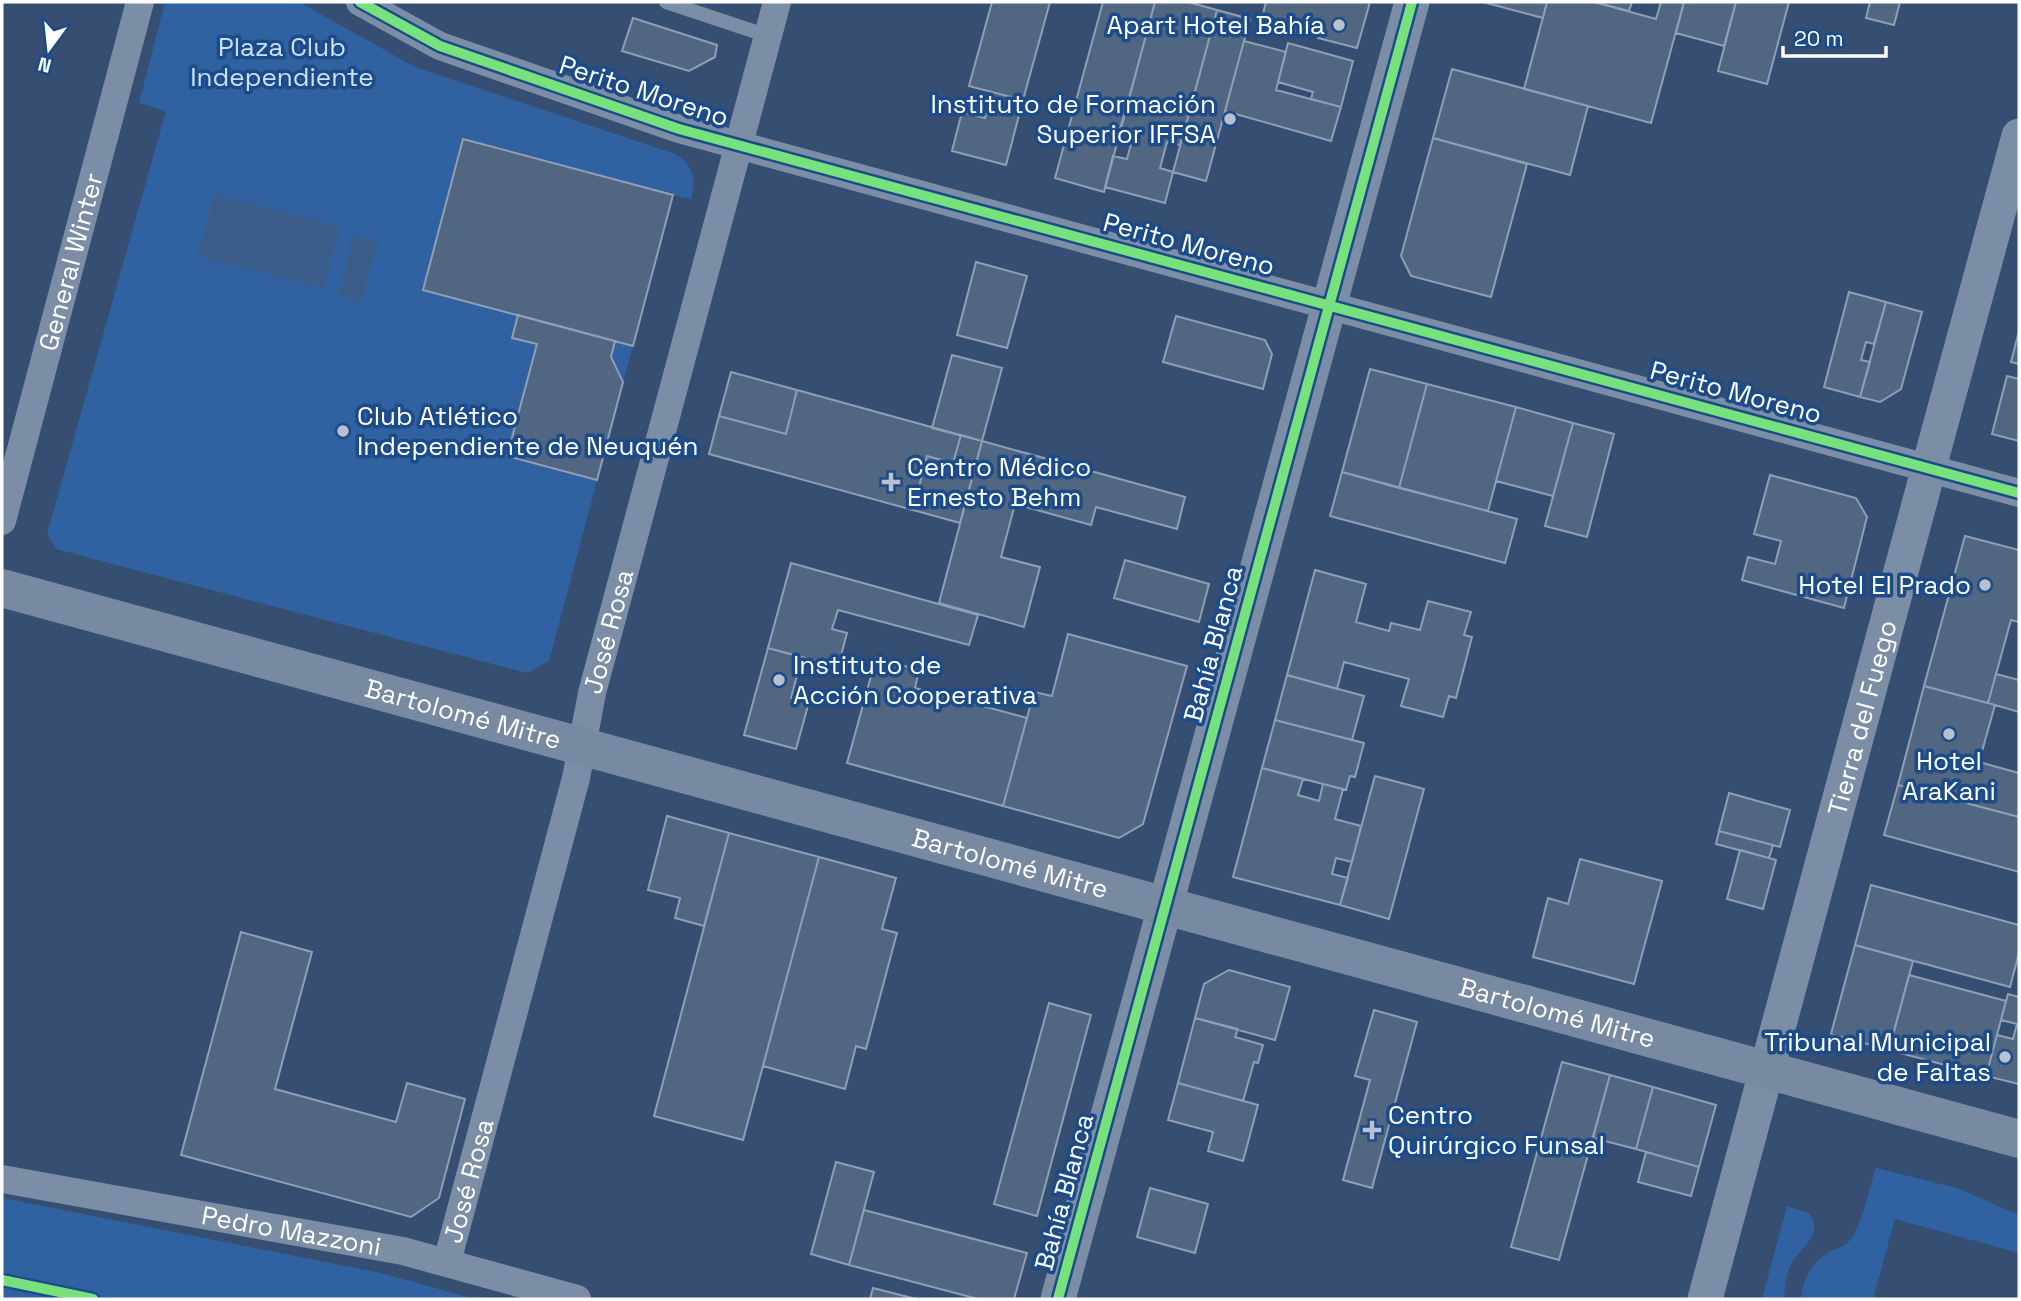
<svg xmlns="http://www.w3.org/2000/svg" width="2021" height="1301" font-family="'Space Grotesk',sans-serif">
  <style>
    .green { fill: #3062a1 }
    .water { fill: #3b5d8a }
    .building { fill: #516681; stroke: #909fb4; stroke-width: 2 }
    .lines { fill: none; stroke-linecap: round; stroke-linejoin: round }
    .service { stroke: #7c8ea6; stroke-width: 14 }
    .minor { stroke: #7c8ea6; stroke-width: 28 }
    .tertiary { stroke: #7c8ea6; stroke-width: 35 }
    .secondary { stroke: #778aa1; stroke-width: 38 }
    .cycleway-casing { stroke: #1c4b8a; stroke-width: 15 }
    .cycleway { stroke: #77e17e; stroke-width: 10 }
    .poi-dot { fill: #b8c1cd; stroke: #1c4b8a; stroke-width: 2.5 }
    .labels { text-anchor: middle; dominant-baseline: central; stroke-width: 7; stroke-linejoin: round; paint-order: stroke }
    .poi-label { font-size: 26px; fill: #fff; stroke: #1c4b8a; text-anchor: end }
    .park-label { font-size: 26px; fill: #cce0f9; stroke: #1c4b8a }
    .street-label { font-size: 26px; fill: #fff; stroke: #1c4b8a }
  </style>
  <rect width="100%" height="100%" fill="#354e71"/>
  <path class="green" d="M 165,2 L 299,2 L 415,67 L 675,154 C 694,165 696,179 691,199 L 673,195 L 549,661 L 527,673 L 56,549 L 47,534 L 166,111 L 139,103 Z
    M 1876,1168 L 1957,1188 L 2019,1215 L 2019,1253 L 1895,1219 L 1873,1299 L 1801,1299 C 1802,1282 1811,1263 1827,1253 C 1835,1248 1844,1248 1850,1240 C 1861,1229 1870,1185 1876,1168 Z
    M 2,1198 L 381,1273 L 471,1298 L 2,1299 Z
    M 1787,1206 L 1809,1213 C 1824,1233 1803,1246 1793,1261 C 1786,1272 1785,1287 1784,1299 L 1762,1299 Z"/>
  <path class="water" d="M 214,194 L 340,226 L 324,289 L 198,256 Z
    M 354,234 L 378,240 L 362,302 L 338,296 Z"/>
  <path class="building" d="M 992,2 L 1050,2 L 1023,100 L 969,86 Z
    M 1103,2 L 1155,2 L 1104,192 L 1055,178 Z
    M 1155,2 L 1188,2 L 1217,10 L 1189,114 L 1129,98 Z
    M 1266,2 L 1370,2 L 1357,48 L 1318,38 L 1321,27 L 1308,23 L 1305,34 L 1261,22 Z
    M 1483,2 L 1547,2 L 1543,18 Z
    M 1547,2 L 1594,2 L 1656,19 L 1661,2 L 1684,2 L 1651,123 L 1524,89 Z
    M 1594,2 L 1632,2 L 1629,11 Z
    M 1684,2 L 1736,2 L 1724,46 L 1676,33 Z
    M 1736,2 L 1789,2 L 1767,84 L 1718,71 Z
    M 1870,2 L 1900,2 L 1894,25 L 1866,18 Z
    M 1217,10 L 1250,19 L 1206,181 L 1173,172 Z
    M 633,18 L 717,45 L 715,57 L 689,71 L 622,51 Z
    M 1244,41 L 1286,52 L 1276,90 L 1341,107 L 1331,141 L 1225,111 Z
    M 1288,43 L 1353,61 L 1341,107 L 1311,99 L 1313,92 L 1278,82 Z
    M 1452,69 L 1588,106 L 1570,175 L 1433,138 Z
    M 992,92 L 1023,100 L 1006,165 L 952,151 L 962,112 L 985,118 Z
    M 1129,98 L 1189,114 L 1180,145 L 1167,142 L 1160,168 L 1173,172 L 1165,203 L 1105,187 L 1113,156 L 1127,159 L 1134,133 L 1120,129 Z
    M 1433,138 L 1527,164 L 1491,297 L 1411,276 L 1401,256 Z
    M 463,139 L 673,195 L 633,346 L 423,290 Z
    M 976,262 L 1027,276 L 1007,348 L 957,335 Z
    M 1849,292 L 1886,302 L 1874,344 L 1866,342 L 1861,360 L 1870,362 L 1860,397 L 1824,387 Z
    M 1886,302 L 1922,312 L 1901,389 L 1880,402 L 1860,397 Z
    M 518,315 L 615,341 L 611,357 L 623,382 L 597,480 L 507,456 L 537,344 L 512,338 Z
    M 1176,316 L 1265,340 L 1272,354 L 1263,389 L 1163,362 Z
    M 2018,335 L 2019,336 L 2019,364 L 2011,362 Z
    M 952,355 L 1002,368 L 982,441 L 932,428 Z
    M 1370,369 L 1427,384 L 1399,488 L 1342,472 Z
    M 731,372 L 797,390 L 786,434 L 719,416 Z
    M 2007,376 L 2019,379 L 2019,441 L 1992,434 Z
    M 1427,384 L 1516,407 L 1488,511 L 1399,488 Z
    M 797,390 L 982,441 L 960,523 L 709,454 L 719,416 L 786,434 Z
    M 1516,407 L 1573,423 L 1553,496 L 1496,481 Z
    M 1573,423 L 1614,434 L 1587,537 L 1545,526 Z
    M 961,435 L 982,441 L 960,523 L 913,510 L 927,456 L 953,463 Z
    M 982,441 L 1185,497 L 1177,529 L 1096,507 L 1091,525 L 1015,504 L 1001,557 L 1040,567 L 1024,627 L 939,603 Z
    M 1342,472 L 1517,519 L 1505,563 L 1330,516 Z
    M 1770,475 L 1856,498 L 1867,517 L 1844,608 L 1742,580 L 1748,557 L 1775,564 L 1781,541 L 1754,534 Z
    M 1965,536 L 2019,550 L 2019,622 L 2011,620 L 1988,703 L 1924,686 Z
    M 1125,560 L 1209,584 L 1199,622 L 1114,598 Z
    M 791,563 L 978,615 L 969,645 L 838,610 L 832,629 L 847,633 L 838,667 L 768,648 Z
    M 1315,570 L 1366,584 L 1356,622 L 1389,631 L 1391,623 L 1420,630 L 1428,601 L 1471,612 L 1464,635 L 1472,637 L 1456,698 L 1449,696 L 1443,717 L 1401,706 L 1409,679 L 1344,662 L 1337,689 L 1287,675 Z
    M 1068,634 L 1187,666 L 1143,824 L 1119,838 L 1003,806 L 1034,692 L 1052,696 Z
    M 768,648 L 802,657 L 791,698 L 809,702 L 796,749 L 744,735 Z
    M 876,658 L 919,670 L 915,688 L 1027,718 L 1003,806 L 847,763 Z
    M 1996,674 L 2019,680 L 2019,712 L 1988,703 Z
    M 1287,675 L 1364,696 L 1352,740 L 1275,720 Z
    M 1924,686 L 1995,705 L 1979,762 L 2019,773 L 2019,817 L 1898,785 Z
    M 1275,720 L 1364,743 L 1355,777 L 1350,776 L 1346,790 L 1262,768 Z
    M 1262,768 L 1303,779 L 1298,795 L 1319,801 L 1323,784 L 1343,789 L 1335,819 L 1361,826 L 1352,862 L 1336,858 L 1332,874 L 1348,878 L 1340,905 L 1233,877 Z
    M 1375,776 L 1424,789 L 1389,919 L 1340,905 Z
    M 1898,785 L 2019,817 L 2019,872 L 1884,835 Z
    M 1729,793 L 1790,810 L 1780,847 L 1719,831 Z
    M 667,816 L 729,833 L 704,926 L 675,918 L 680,898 L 648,890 Z
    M 1719,831 L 1773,845 L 1769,858 L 1716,844 Z
    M 729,833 L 819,857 L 743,1140 L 654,1116 Z
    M 1740,850 L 1776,860 L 1763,909 L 1727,899 Z
    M 819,857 L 896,878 L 882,929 L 897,933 L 866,1049 L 856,1046 L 845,1089 L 763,1066 Z
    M 1580,859 L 1662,881 L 1634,984 L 1533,957 L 1548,898 L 1568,904 Z
    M 1871,885 L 2019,925 L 2019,953 L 2010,987 L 1855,945 Z
    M 241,932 L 312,952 L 275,1089 L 396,1122 L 407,1083 L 465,1099 L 439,1198 L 411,1217 L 181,1155 Z
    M 1855,945 L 1913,961 L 1889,1050 L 1831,1034 Z
    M 1229,970 L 1290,987 L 1275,1040 L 1195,1018 L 1204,984 Z
    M 1909,975 L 2006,1001 L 1986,1076 L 1889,1050 Z
    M 2008,994 L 2019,997 L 2019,1084 L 1986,1076 L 1997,1035 L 2013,1039 L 2017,1024 L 2001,1020 Z
    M 1049,1003 L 1091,1015 L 1037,1216 L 994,1204 Z
    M 1374,1010 L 1417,1022 L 1372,1188 L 1343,1180 L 1370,1080 L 1355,1076 Z
    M 1195,1018 L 1238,1029 L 1235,1037 L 1263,1045 L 1258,1063 L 1254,1062 L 1243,1101 L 1178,1083 Z
    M 1562,1062 L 1610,1075 L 1559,1260 L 1511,1247 Z
    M 1610,1075 L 1653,1087 L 1636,1149 L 1593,1138 Z
    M 1178,1083 L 1258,1105 L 1243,1161 L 1208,1151 L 1213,1132 L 1168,1120 Z
    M 1653,1087 L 1716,1105 L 1699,1167 L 1636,1149 Z
    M 1646,1152 L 1699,1167 L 1691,1196 L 1638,1182 Z
    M 836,1162 L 874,1172 L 849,1265 L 811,1254 Z
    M 1150,1188 L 1208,1204 L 1195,1253 L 1137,1237 Z
    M 864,1210 L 1027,1253 L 1014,1299 L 978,1299 L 849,1265 Z
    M 873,1288 L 916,1299 L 870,1299 Z"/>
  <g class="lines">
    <path class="service" d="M 666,2 L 768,36"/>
    <g class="minor">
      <path d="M 360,2 L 440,46 L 679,129 L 2019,493"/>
      <path id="s1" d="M 2,521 L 140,2"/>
      <path id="s2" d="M 2,1179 L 403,1251 L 577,1299"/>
      <path id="s3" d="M 447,1262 L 576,778 L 592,693 L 777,2"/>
    </g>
    <g class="tertiary">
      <path d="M 1058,1299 L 1412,2"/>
      <path id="s4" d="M 1705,1299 C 1813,912 1912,523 2019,136"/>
    </g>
    <path class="secondary" id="s5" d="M 2,588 L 2019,1139"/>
    <g class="cycleway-casing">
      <path id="cycleway" d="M 360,2 L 440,46 L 679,129 L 2019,493
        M 2,1280 L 93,1299
        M 1058,1299 L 1412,2"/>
    </g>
    <use href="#cycleway" class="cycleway"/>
  </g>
  <g class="poi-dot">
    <circle cx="1339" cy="25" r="7"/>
    <circle cx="1230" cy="119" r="7"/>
    <circle cx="343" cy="431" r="7"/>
    <path d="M887.5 471.5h7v7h7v7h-7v7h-7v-7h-7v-7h7z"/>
    <circle cx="1985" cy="585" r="7"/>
    <circle cx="779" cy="680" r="7"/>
    <circle cx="1949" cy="734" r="7"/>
    <circle cx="2005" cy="1057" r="7"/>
    <path d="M1368.5 1119.5h7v7h7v7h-7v7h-7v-7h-7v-7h7z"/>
  </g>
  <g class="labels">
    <g class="poi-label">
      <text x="1325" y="25">Apart Hotel Bahía</text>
      <text x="1216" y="104">Instituto de Formación<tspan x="1216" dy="30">Superior IFFSA</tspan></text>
      <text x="357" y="416" text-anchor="start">Club Atlético<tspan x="357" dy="30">Independiente de Neuquén</tspan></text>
      <text x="907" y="467" text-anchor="start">Centro Médico<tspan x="907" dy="30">Ernesto Behm</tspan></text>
      <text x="1971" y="585">Hotel El Prado</text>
      <text x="793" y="665" text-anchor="start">Instituto de<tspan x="793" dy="30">Acción Cooperativa</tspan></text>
      <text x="1949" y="761" text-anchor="middle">Hotel<tspan x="1949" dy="30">AraKani</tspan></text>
      <text x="1991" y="1042">Tribunal Municipal<tspan x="1991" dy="30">de Faltas</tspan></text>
      <text x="1388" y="1115" text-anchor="start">Centro<tspan x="1388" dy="30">Quirúrgico Funsal</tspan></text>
    </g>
    <g class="park-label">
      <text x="282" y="47">Plaza Club<tspan x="282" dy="30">Independiente</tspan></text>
    </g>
    <g class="street-label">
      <text transform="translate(644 91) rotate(18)">Perito Moreno</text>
      <text transform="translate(1189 244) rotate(15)">Perito Moreno</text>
      <text stroke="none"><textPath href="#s1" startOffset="268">General Winter</textPath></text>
      <text transform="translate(1736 392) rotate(15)">Perito Moreno</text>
      <text stroke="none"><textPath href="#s3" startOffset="651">José Rosa</textPath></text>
      <text transform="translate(1213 644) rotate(-75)">Bahía Blanca</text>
      <text stroke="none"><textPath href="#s5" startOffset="478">Bartolomé Mitre</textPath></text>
      <text stroke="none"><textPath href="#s4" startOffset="602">Tierra del Fuego</textPath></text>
      <text stroke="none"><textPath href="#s5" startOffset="1045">Bartolomé Mitre</textPath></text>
      <text stroke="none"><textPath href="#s5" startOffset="1612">Bartolomé Mitre</textPath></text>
      <text stroke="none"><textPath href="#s3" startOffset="84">José Rosa</textPath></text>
      <text transform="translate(1064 1192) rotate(-75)">Bahía Blanca</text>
      <text stroke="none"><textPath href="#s2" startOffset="294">Pedro Mazzoni</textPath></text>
    </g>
  </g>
  <rect width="2021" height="1301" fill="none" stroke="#ffffff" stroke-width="7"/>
  <g transform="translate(49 49) rotate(195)" stroke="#1c4b8a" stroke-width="5" paint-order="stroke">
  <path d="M0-5L12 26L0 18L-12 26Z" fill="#ffffff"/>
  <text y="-10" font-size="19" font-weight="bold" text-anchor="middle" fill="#ffffff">N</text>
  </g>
  <path d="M1783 46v10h103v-10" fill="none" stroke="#ffffff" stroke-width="3.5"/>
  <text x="1794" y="46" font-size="21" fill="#ffffff" stroke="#1c4b8a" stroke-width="5" paint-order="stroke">20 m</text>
</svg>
